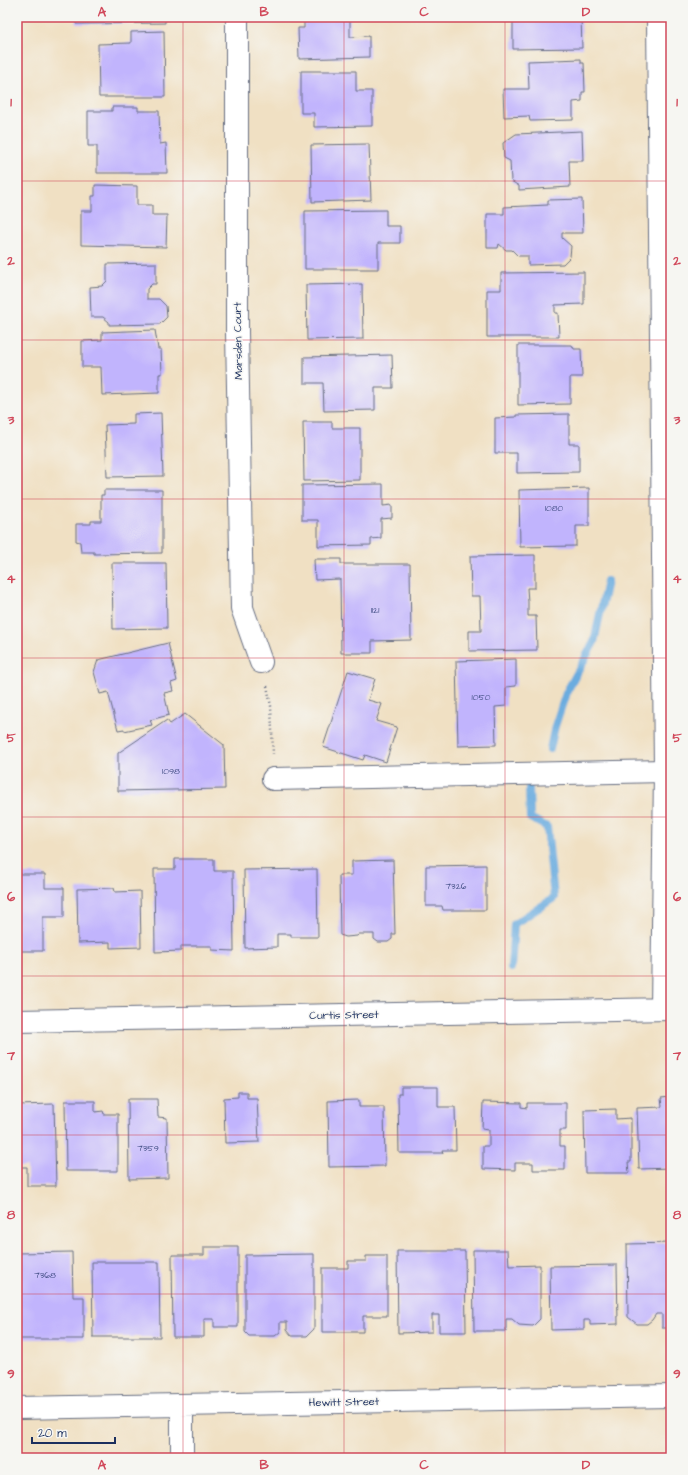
<svg xmlns="http://www.w3.org/2000/svg" width="688" height="1475" font-family="'Architects Daughter',sans-serif">
  <style>
    .lines { fill: none; stroke-linecap: round; stroke-linejoin: round }
    .stream { stroke: #6bacdf; stroke-width: 8 }
    .building { fill: #c1b4fd }
    .minor-casing { stroke: #666d81; stroke-width: 24 }
    .path { stroke: #666d81; stroke-width: 2.5; stroke-dasharray: 1 3; stroke-linecap: butt }
    .minor { stroke: #fff; stroke-width: 22 }
    .grid { fill: none; stroke: #d1495b; stroke-width: 1; stroke-opacity: 0.55 }
    .labels { text-anchor: middle; dominant-baseline: central; stroke-width: 3; stroke-linejoin: round; paint-order: stroke }
    .number-label { font-size: 9px; fill: #445086 }
    .street-label { font-size: 11px; fill: #1b2f5e; stroke: #f6f6f2 }
    .neatline { fill: none; stroke: #d1495b; stroke-width: 1.5 }
    .grid-label { font-size: 13px; text-anchor: middle; font-weight: bold; fill: #d1495b }
  </style>
  <rect width="100%" height="100%" fill="#f6f6f2"/>
  <filter id="ink" filterUnits="userSpaceOnUse"><feTurbulence type="fractalNoise" baseFrequency=".025" numOctaves="2"/><feDisplacementMap in="SourceGraphic" scale="8" xChannelSelector="R" yChannelSelector="G"/><feConvolveMatrix kernelMatrix="1 2 1 2 8 2 1 2 1" color-interpolation-filters="sRGB"/></filter>
  <filter id="wash" filterUnits="userSpaceOnUse"><feTurbulence type="fractalNoise" baseFrequency=".012" numOctaves="4" result="noise"/><feDisplacementMap in="SourceGraphic" scale="16" xChannelSelector="R" yChannelSelector="G"/><feGaussianBlur stdDeviation="0.9" result="paint"/><feColorMatrix in="noise" values="0 0 0 0 0 0 0 0 0 0 0 0 0 0 0 0 0 1.4 0 .05"/><feComposite in="paint" operator="in"/></filter>
  <g filter="url(#wash)">
    <rect width="100%" height="100%" fill="#f0e0c3"/>
    <g class="lines">
      <path class="stream" d="M 550,749 L 555,726 L 566,693 L 594,642 L 607,581
        M 511,968 L 514,924 L 554,898 L 547,827 L 530,818 L 529,788"/>
    </g>
    <g id="blocks">
      <path class="building" d="M 76,17 L 165,17 L 165,23 L 76,24 Z
        M 304,17 L 350,17 L 350,37 L 369,36 L 369,57 L 299,59 L 298,28 L 304,28 Z
        M 513,17 L 581,17 L 582,48 L 513,49 Z
        M 164,31 L 165,97 L 99,97 L 98,44 L 131,43 L 131,32 Z
        M 581,59 L 581,63 L 584,63 L 585,92 L 582,92 L 582,101 L 573,102 L 573,120 L 530,121 L 529,116 L 504,117 L 503,89 L 529,89 L 528,61 Z
        M 301,71 L 356,71 L 356,91 L 372,91 L 372,126 L 314,127 L 314,113 L 301,113 Z
        M 112,107 L 138,107 L 138,111 L 159,111 L 160,144 L 166,143 L 167,173 L 97,173 L 97,146 L 88,146 L 88,111 L 112,111 Z
        M 582,131 L 583,161 L 569,161 L 570,187 L 519,190 L 519,186 L 511,181 L 510,161 L 504,158 L 503,143 L 516,134 Z
        M 369,144 L 371,200 L 312,202 L 311,145 Z
        M 95,185 L 137,186 L 137,205 L 152,205 L 152,215 L 167,215 L 166,247 L 81,245 L 81,211 L 92,211 L 92,196 L 95,196 Z
        M 582,199 L 583,233 L 562,233 L 562,238 L 571,246 L 570,257 L 563,264 L 528,265 L 528,256 L 518,256 L 512,250 L 506,250 L 499,244 L 498,248 L 487,248 L 487,214 L 504,214 L 504,207 L 548,205 L 548,200 Z
        M 386,210 L 386,226 L 400,226 L 400,243 L 378,243 L 378,269 L 305,269 L 305,211 Z
        M 156,263 L 156,284 L 152,284 L 147,289 L 147,299 L 159,299 L 166,306 L 167,317 L 160,324 L 109,325 L 109,322 L 103,317 L 91,317 L 90,287 L 102,286 L 107,281 L 107,264 Z
        M 584,272 L 584,304 L 555,305 L 555,313 L 558,313 L 559,337 L 487,337 L 487,290 L 501,290 L 501,273 Z
        M 362,284 L 363,339 L 307,340 L 306,285 Z
        M 155,330 L 158,349 L 161,349 L 162,374 L 159,374 L 159,393 L 102,395 L 101,367 L 82,367 L 82,341 L 102,340 L 102,332 Z
        M 518,345 L 572,345 L 574,349 L 581,349 L 582,377 L 570,377 L 570,404 L 518,405 Z
        M 392,355 L 393,388 L 375,388 L 375,410 L 324,411 L 323,383 L 304,383 L 304,357 Z
        M 161,413 L 163,476 L 107,477 L 105,425 L 134,424 L 134,414 Z
        M 569,414 L 569,444 L 579,444 L 579,472 L 517,473 L 517,453 L 495,453 L 495,418 L 516,417 L 516,415 Z
        M 303,422 L 332,422 L 332,428 L 360,428 L 360,480 L 304,481 Z
        M 383,484 L 383,506 L 392,505 L 392,518 L 381,519 L 381,538 L 371,539 L 371,545 L 318,546 L 318,520 L 302,520 L 302,485 Z
        M 589,488 L 589,526 L 576,526 L 576,546 L 520,547 L 519,490 Z
        M 104,490 L 162,490 L 162,553 L 94,554 L 94,552 L 81,552 L 80,542 L 76,541 L 76,524 L 91,524 L 91,521 L 101,521 L 101,495 L 104,495 Z
        M 535,555 L 535,588 L 527,588 L 528,602 L 528,616 L 536,616 L 537,650 L 469,651 L 469,631 L 481,631 L 480,596 L 471,596 L 470,556 Z
        M 314,559 L 341,559 L 341,564 L 410,564 L 411,640 L 372,641 L 372,653 L 341,653 L 340,579 L 315,580 Z
        M 112,563 L 166,563 L 167,628 L 113,629 Z
        M 168,643 L 177,681 L 171,683 L 173,691 L 164,693 L 169,715 L 150,720 L 152,725 L 124,731 L 124,729 L 118,730 L 108,692 L 100,694 L 94,672 L 98,660 Z
        M 516,659 L 516,686 L 506,687 L 506,706 L 495,707 L 496,745 L 458,746 L 456,661 Z
        M 348,671 L 375,679 L 368,700 L 382,704 L 376,721 L 397,727 L 386,762 L 365,755 L 363,760 L 323,747 Z
        M 185,714 L 224,745 L 225,789 L 118,791 L 118,753 L 167,720 L 170,724 Z
        M 175,859 L 214,859 L 214,871 L 233,871 L 234,951 L 212,950 L 212,946 L 181,946 L 181,951 L 155,952 L 154,869 L 175,869 Z
        M 393,860 L 395,934 L 392,934 L 392,939 L 388,942 L 378,942 L 374,939 L 374,934 L 359,934 L 357,936 L 346,937 L 340,935 L 339,875 L 352,875 L 352,861 Z
        M 486,865 L 486,910 L 443,910 L 442,906 L 426,906 L 426,866 Z
        M 317,869 L 318,937 L 291,937 L 291,934 L 277,934 L 277,947 L 245,948 L 244,870 Z
        M 17,874 L 45,874 L 45,888 L 64,888 L 64,917 L 43,917 L 43,951 L 17,951 Z
        M 114,888 L 115,892 L 140,891 L 141,947 L 110,948 L 110,942 L 78,943 L 77,889 Z
        M 401,1087 L 438,1087 L 438,1107 L 455,1107 L 456,1150 L 442,1150 L 443,1153 L 399,1153 L 398,1094 L 401,1094 Z
        M 238,1092 L 247,1092 L 247,1098 L 257,1098 L 259,1142 L 225,1143 L 224,1098 L 238,1097 Z
        M 671,1097 L 671,1168 L 639,1169 L 637,1108 L 662,1107 L 661,1098 Z
        M 128,1099 L 157,1099 L 158,1117 L 167,1118 L 168,1178 L 129,1179 Z
        M 359,1100 L 359,1107 L 384,1107 L 385,1166 L 329,1167 L 328,1101 Z
        M 65,1101 L 95,1101 L 95,1112 L 103,1111 L 104,1114 L 118,1114 L 118,1171 L 66,1171 Z
        M 483,1102 L 521,1103 L 521,1107 L 527,1108 L 527,1103 L 566,1103 L 566,1130 L 560,1130 L 560,1146 L 565,1146 L 565,1170 L 533,1170 L 533,1163 L 515,1163 L 515,1170 L 483,1169 L 483,1146 L 489,1146 L 489,1130 L 482,1129 Z
        M 54,1104 L 56,1186 L 27,1186 L 27,1167 L 17,1167 L 17,1105 Z
        M 616,1109 L 616,1119 L 631,1118 L 631,1162 L 628,1162 L 629,1173 L 585,1173 L 584,1110 Z
        M 671,1243 L 671,1328 L 662,1328 L 662,1314 L 656,1314 L 652,1320 L 647,1324 L 637,1324 L 628,1317 L 627,1244 Z
        M 204,1247 L 238,1247 L 238,1327 L 214,1327 L 214,1319 L 204,1319 L 204,1337 L 173,1337 L 172,1255 L 204,1255 Z
        M 473,1250 L 508,1250 L 509,1266 L 540,1265 L 540,1319 L 533,1326 L 519,1325 L 512,1319 L 506,1319 L 506,1331 L 474,1331 Z
        M 397,1251 L 465,1251 L 466,1332 L 439,1332 L 439,1315 L 432,1315 L 432,1332 L 398,1333 Z
        M 72,1252 L 73,1297 L 84,1297 L 84,1339 L 17,1339 L 17,1253 Z
        M 314,1254 L 314,1329 L 307,1336 L 292,1336 L 287,1330 L 287,1322 L 280,1322 L 280,1332 L 275,1336 L 249,1336 L 245,1332 L 245,1255 Z
        M 366,1256 L 387,1256 L 387,1316 L 363,1316 L 363,1332 L 322,1332 L 322,1268 L 348,1268 L 348,1261 L 366,1261 Z
        M 92,1262 L 159,1262 L 160,1337 L 93,1337 Z
        M 617,1265 L 618,1324 L 590,1325 L 590,1320 L 584,1320 L 584,1329 L 551,1330 L 550,1266 Z"/>
    </g>
  </g>
  <g filter="url(#ink)">
    <use href="#blocks" fill-opacity="0" stroke="#666d81" stroke-width="1"/>
    <g class="lines">
      <g class="minor-casing">
        <path id="minor" d="M 237,17 L 237,332 L 242,608 L 261,662
          M 658,17 L 665,771 L 662,1009
          M 273,779 L 665,771
          M 17,1021 L 671,1009
          M 182,1405 L 182,1458
          M 17,1408 L 671,1396"/>
      </g>
      <path class="path" d="M 267,686 L 271,706 L 273,754"/>
      <use href="#minor" class="minor"/>
    </g>
  </g>
  <path class="grid" d="M 183,17 L 183,1458M 344,17 L 344,1458M 505,17 L 505,1458M 17,181 L 671,181M 17,340 L 671,340M 17,499 L 671,499M 17,658 L 671,658M 17,817 L 671,817M 17,976 L 671,976M 17,1135 L 671,1135M 17,1294 L 671,1294"/>
  <g class="labels">
    <g class="number-label">
      <text x="554" y="508">1080</text>
      <text x="375" y="610">1121</text>
      <text x="481" y="697">1050</text>
      <text x="171" y="771">1098</text>
      <text x="456" y="886">7326</text>
      <text x="148" y="1148">7359</text>
      <text x="45" y="1275">7368</text>
    </g>
    <g class="street-label">
      <text transform="translate(238 341) rotate(-91)">Marsden Court</text>
      <text transform="translate(344 1015) rotate(-1)">Curtis Street</text>
      <text transform="translate(344 1402) rotate(-1)">Hewitt Street</text>
    </g>
  </g>
  <rect width="688" height="1475" fill="none" stroke="#f6f6f2" stroke-width="44"/>
  <path d="M32 1437v6h83v-6" fill="none" stroke="#1b2f5e" stroke-width="2"/>
  <text x="38" y="1437" font-size="12" fill="#1b2f5e" stroke="#f6f6f2" stroke-width="3" paint-order="stroke">20 m</text>
  <rect x="22" y="22" width="644" height="1431" class="neatline"/>
  <g class="grid-label">
    <text x="102" y="16">A</text>
    <text x="264" y="16">B</text>
    <text x="424" y="16">C</text>
    <text x="586" y="16">D</text>
    <text x="11" y="106">1</text>
    <text x="677" y="106">1</text>
    <text x="11" y="265">2</text>
    <text x="677" y="265">2</text>
    <text x="11" y="424">3</text>
    <text x="677" y="424">3</text>
    <text x="11" y="583">4</text>
    <text x="677" y="583">4</text>
    <text x="11" y="742">5</text>
    <text x="677" y="742">5</text>
    <text x="11" y="901">6</text>
    <text x="677" y="901">6</text>
    <text x="11" y="1060">7</text>
    <text x="677" y="1060">7</text>
    <text x="11" y="1219">8</text>
    <text x="677" y="1219">8</text>
    <text x="11" y="1378">9</text>
    <text x="677" y="1378">9</text>
    <text x="102" y="1469">A</text>
    <text x="264" y="1469">B</text>
    <text x="424" y="1469">C</text>
    <text x="586" y="1469">D</text>
  </g>
</svg>
